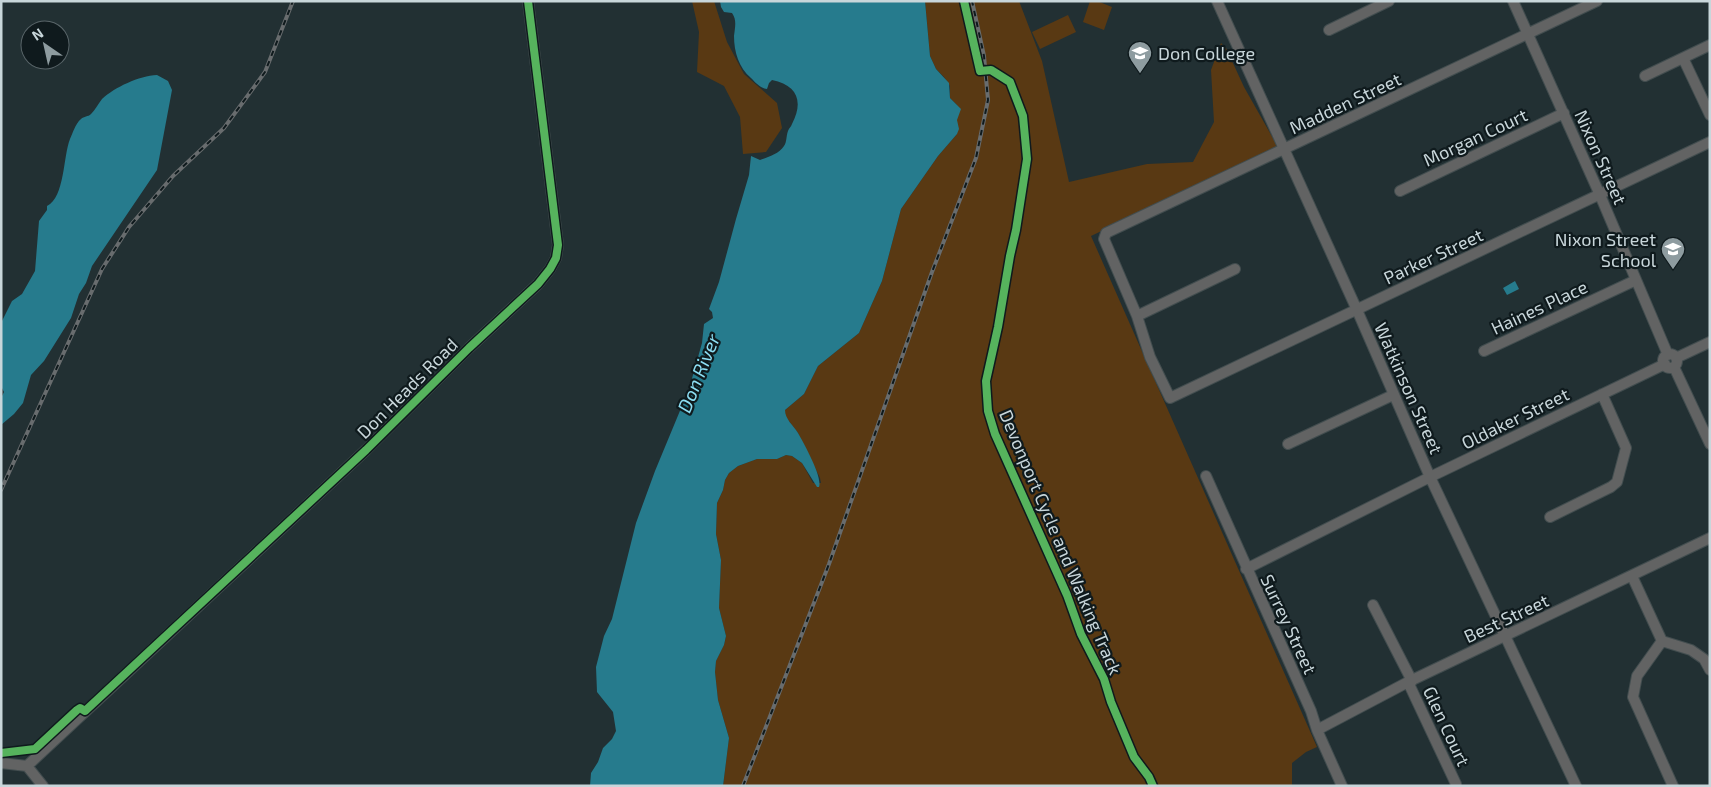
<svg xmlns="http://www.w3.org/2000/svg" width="1711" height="787" font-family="'Exo 2',sans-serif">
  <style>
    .green { fill: #593913 }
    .water { fill: #267b8d }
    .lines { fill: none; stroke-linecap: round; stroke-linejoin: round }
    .minor-casing { stroke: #424d4f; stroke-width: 12 }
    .minor { stroke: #626363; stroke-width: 10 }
    .rail-casing { stroke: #686c6e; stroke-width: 4 }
    .rail { stroke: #0f1a1d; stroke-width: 2; stroke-dasharray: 5.5; stroke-linecap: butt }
    .cycleway-casing { stroke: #0f1a1d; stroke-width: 11 }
    .cycleway { stroke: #56b35d; stroke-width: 8 }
    .labels { text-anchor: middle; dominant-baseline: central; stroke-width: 4.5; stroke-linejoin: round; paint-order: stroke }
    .poi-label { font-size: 18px; fill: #c8d6da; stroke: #0f1a1d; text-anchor: start }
    .street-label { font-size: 18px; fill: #c8d6da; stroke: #0f1a1d }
    .water-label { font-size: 19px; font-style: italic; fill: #8ddff4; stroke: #0f1a1d }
  </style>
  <rect width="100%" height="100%" fill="#223033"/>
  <path class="green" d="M 692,1 L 714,1 L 727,42 L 744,74 L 777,103 L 782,128 L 766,152 L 743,154 L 740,117 L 724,86 L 697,72 L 699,32 Z
    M 925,1 L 1019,1 L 1042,61 L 1069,182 L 1147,164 L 1193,162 L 1214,122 L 1211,70 L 1221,43 L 1226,48 L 1244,87 L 1278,147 L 1091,236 L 1317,747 L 1306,752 L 1292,763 L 1292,786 L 723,786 L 729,738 L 718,700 L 715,672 L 716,661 L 724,645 L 726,636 L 719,608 L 721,560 L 716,534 L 717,503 L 723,490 L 725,480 L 729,473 L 738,466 L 757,459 L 777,459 L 786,455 L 792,456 L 802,463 L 813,483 L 821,483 L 820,478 L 798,433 L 785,416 L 785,410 L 804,394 L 818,366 L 859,333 L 882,281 L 901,209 L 938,156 L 957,134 L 957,105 L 950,98 L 950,86 L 944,77 L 936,69 L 930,56 Z
    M 1090,1 L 1097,1 L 1112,7 L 1104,30 L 1083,22 Z
    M 1068,15 L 1076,32 L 1040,49 L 1032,32 Z"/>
  <path class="water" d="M 720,1 L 925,1 L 930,56 L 936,69 L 949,83 L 950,98 L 961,109 L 957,120 L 959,129 L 957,134 L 938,156 L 901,209 L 882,281 L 859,333 L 818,366 L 804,394 L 785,410 C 785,419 793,425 798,433 C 803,442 823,477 819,487 L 817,487 L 802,463 L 792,456 L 786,455 L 777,459 L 757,459 L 738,466 L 729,473 L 725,480 L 723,490 L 717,503 L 716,534 L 721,560 L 719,608 L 726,636 L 724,645 L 716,661 L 715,672 L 718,700 L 729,738 L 723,786 L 590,786 L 591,773 L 598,762 L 603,748 L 612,739 L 616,731 L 613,712 L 597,692 L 596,667 L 604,636 L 612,619 L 636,523 L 655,471 L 689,389 L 702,343 L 704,324 L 713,318 L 712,312 L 709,309 L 719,282 L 736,219 L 749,175 L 751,156 L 760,160 C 768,157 779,154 784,146 C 787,142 786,136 788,131 C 789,128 791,127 792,124 C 804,101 797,85 772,80 L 769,83 L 767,89 C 760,88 756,83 751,78 C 739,68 734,52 734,36 C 735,27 737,20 732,13 L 724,12 L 721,7 Z
    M 157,75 L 168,81 L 172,90 L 157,170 L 92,266 L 86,283 L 79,294 L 71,318 L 44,361 L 31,375 L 23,403 L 14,414 L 1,425 L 1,398 L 4,392 L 1,386 L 1,323 L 12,301 L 22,294 L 35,271 L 39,221 L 47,210 L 47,206 C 65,197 63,156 70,139 C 73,133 75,124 81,119 C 84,116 88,117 91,114 C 95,110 98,104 102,99 C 115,87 139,76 157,75 Z
    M 1515,281 L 1519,289 L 1507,295 L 1503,288 Z"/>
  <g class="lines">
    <g class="minor-casing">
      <path id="minor" d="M 1217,1 L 1357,310 L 1430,477 L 1576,786
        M 1513,1 L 1600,195 L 1668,355
        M 1597,1 L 1106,233 L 1104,239 L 1137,316 L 1150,357 L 1170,398 L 1710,142
        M 1329,30 L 1389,1
        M 1683,58 L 1710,115
        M 1645,76 L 1710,45
        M 1400,191 L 1564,113
        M 1137,316 L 1235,269
        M 1484,351 L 1636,280
        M1663 361a7 7 0 1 1 14 0a7 7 0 1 1-14 0Z
        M 1676,358 L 1710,342
        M 1674,367 L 1710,444
        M 1288,444 L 1393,395
        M 1206,476 L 1311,711 L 1317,730 L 1342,786
        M 1550,517 L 1611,487 L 1617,482 L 1626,448 L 1602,394
        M 1246,569 L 1430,477 L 1665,364
        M 1632,576 L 1662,641
        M 1373,605 L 1412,681
        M 1662,641 L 1637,676 L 1633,697 L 1673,786
        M 1662,641 L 1691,650 L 1704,659 L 1710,670
        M 1408,682 L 1456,784
        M 1317,730 L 1408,682 L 1710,538
        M 1,763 L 27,766 L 43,786
        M 27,766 L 366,450 L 469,348 L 538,284 L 550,269 L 556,258 L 558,245 L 528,1"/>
    </g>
    <use href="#minor" class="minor"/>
    <g class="rail-casing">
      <path id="rail" d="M 1,490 L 102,269 L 129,227 L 173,176 L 224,128 L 265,72 L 293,1
        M 743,786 L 829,564 L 932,272 L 976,158 L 988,100 L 984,56 L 972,1"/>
    </g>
    <use href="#rail" class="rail"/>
    <g class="cycleway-casing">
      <path id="cycleway" d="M 964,1 L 980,71 L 991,70 L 1010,82 L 1023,116 L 1027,159 L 1016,230 L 1010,256 L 998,327 L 986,381 L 988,411 L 995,434 L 1067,595 L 1081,634 L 1104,679 L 1111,702 L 1134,757 L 1149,777 L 1153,786
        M 1,753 L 35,749 L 77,710 L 80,708 L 85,711 L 366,450 L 469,348 L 538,284 L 550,269 L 556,258 L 558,245 L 528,1"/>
    </g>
    <use href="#cycleway" class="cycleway"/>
  </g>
  <defs>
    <g id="school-pin" transform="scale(1.25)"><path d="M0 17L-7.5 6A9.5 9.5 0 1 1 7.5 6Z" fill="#8e9ca0" stroke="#0f1a1d"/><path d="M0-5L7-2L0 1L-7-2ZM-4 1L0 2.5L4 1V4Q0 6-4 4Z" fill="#fff"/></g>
  </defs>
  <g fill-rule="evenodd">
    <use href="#school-pin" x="1140" y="53"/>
    <use href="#school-pin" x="1673" y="249"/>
  </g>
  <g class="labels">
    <g class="poi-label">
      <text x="1158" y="53">Don College</text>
      <text x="1656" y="239" text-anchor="end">Nixon Street<tspan x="1656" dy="21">School</tspan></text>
    </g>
    <g class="street-label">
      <text transform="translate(1345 103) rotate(-25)">Madden Street</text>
      <text transform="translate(1475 137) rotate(-25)">Morgan Court</text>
      <text transform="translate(1601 157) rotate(66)">Nixon Street</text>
      <text transform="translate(1433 256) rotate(-25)">Parker Street</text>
      <text transform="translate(1539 307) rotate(-25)">Haines Place</text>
      <text transform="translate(407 388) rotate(-45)">Don Heads Road</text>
      <text transform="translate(1409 388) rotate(66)">Watkinson Street</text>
      <text transform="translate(1515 418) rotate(-26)">Oldaker Street</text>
      <text transform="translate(1061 542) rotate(67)">Devonport Cycle and Walking Track</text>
      <text transform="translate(1506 618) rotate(-25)">Best Street</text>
      <text transform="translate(1289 624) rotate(65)">Surrey Street</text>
      <text transform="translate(1447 726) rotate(65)">Glen Court</text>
    </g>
    <g class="water-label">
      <text transform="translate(698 373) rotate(-68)">Don River</text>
    </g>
  </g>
  <rect width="1711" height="787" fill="none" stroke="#c8d6da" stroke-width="5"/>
  <g transform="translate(45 45) rotate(326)"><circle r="24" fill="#0f1a1d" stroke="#596569"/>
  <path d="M0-4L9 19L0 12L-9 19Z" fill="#8e9ca0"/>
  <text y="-8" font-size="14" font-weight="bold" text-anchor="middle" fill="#c8d6da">N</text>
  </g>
</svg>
